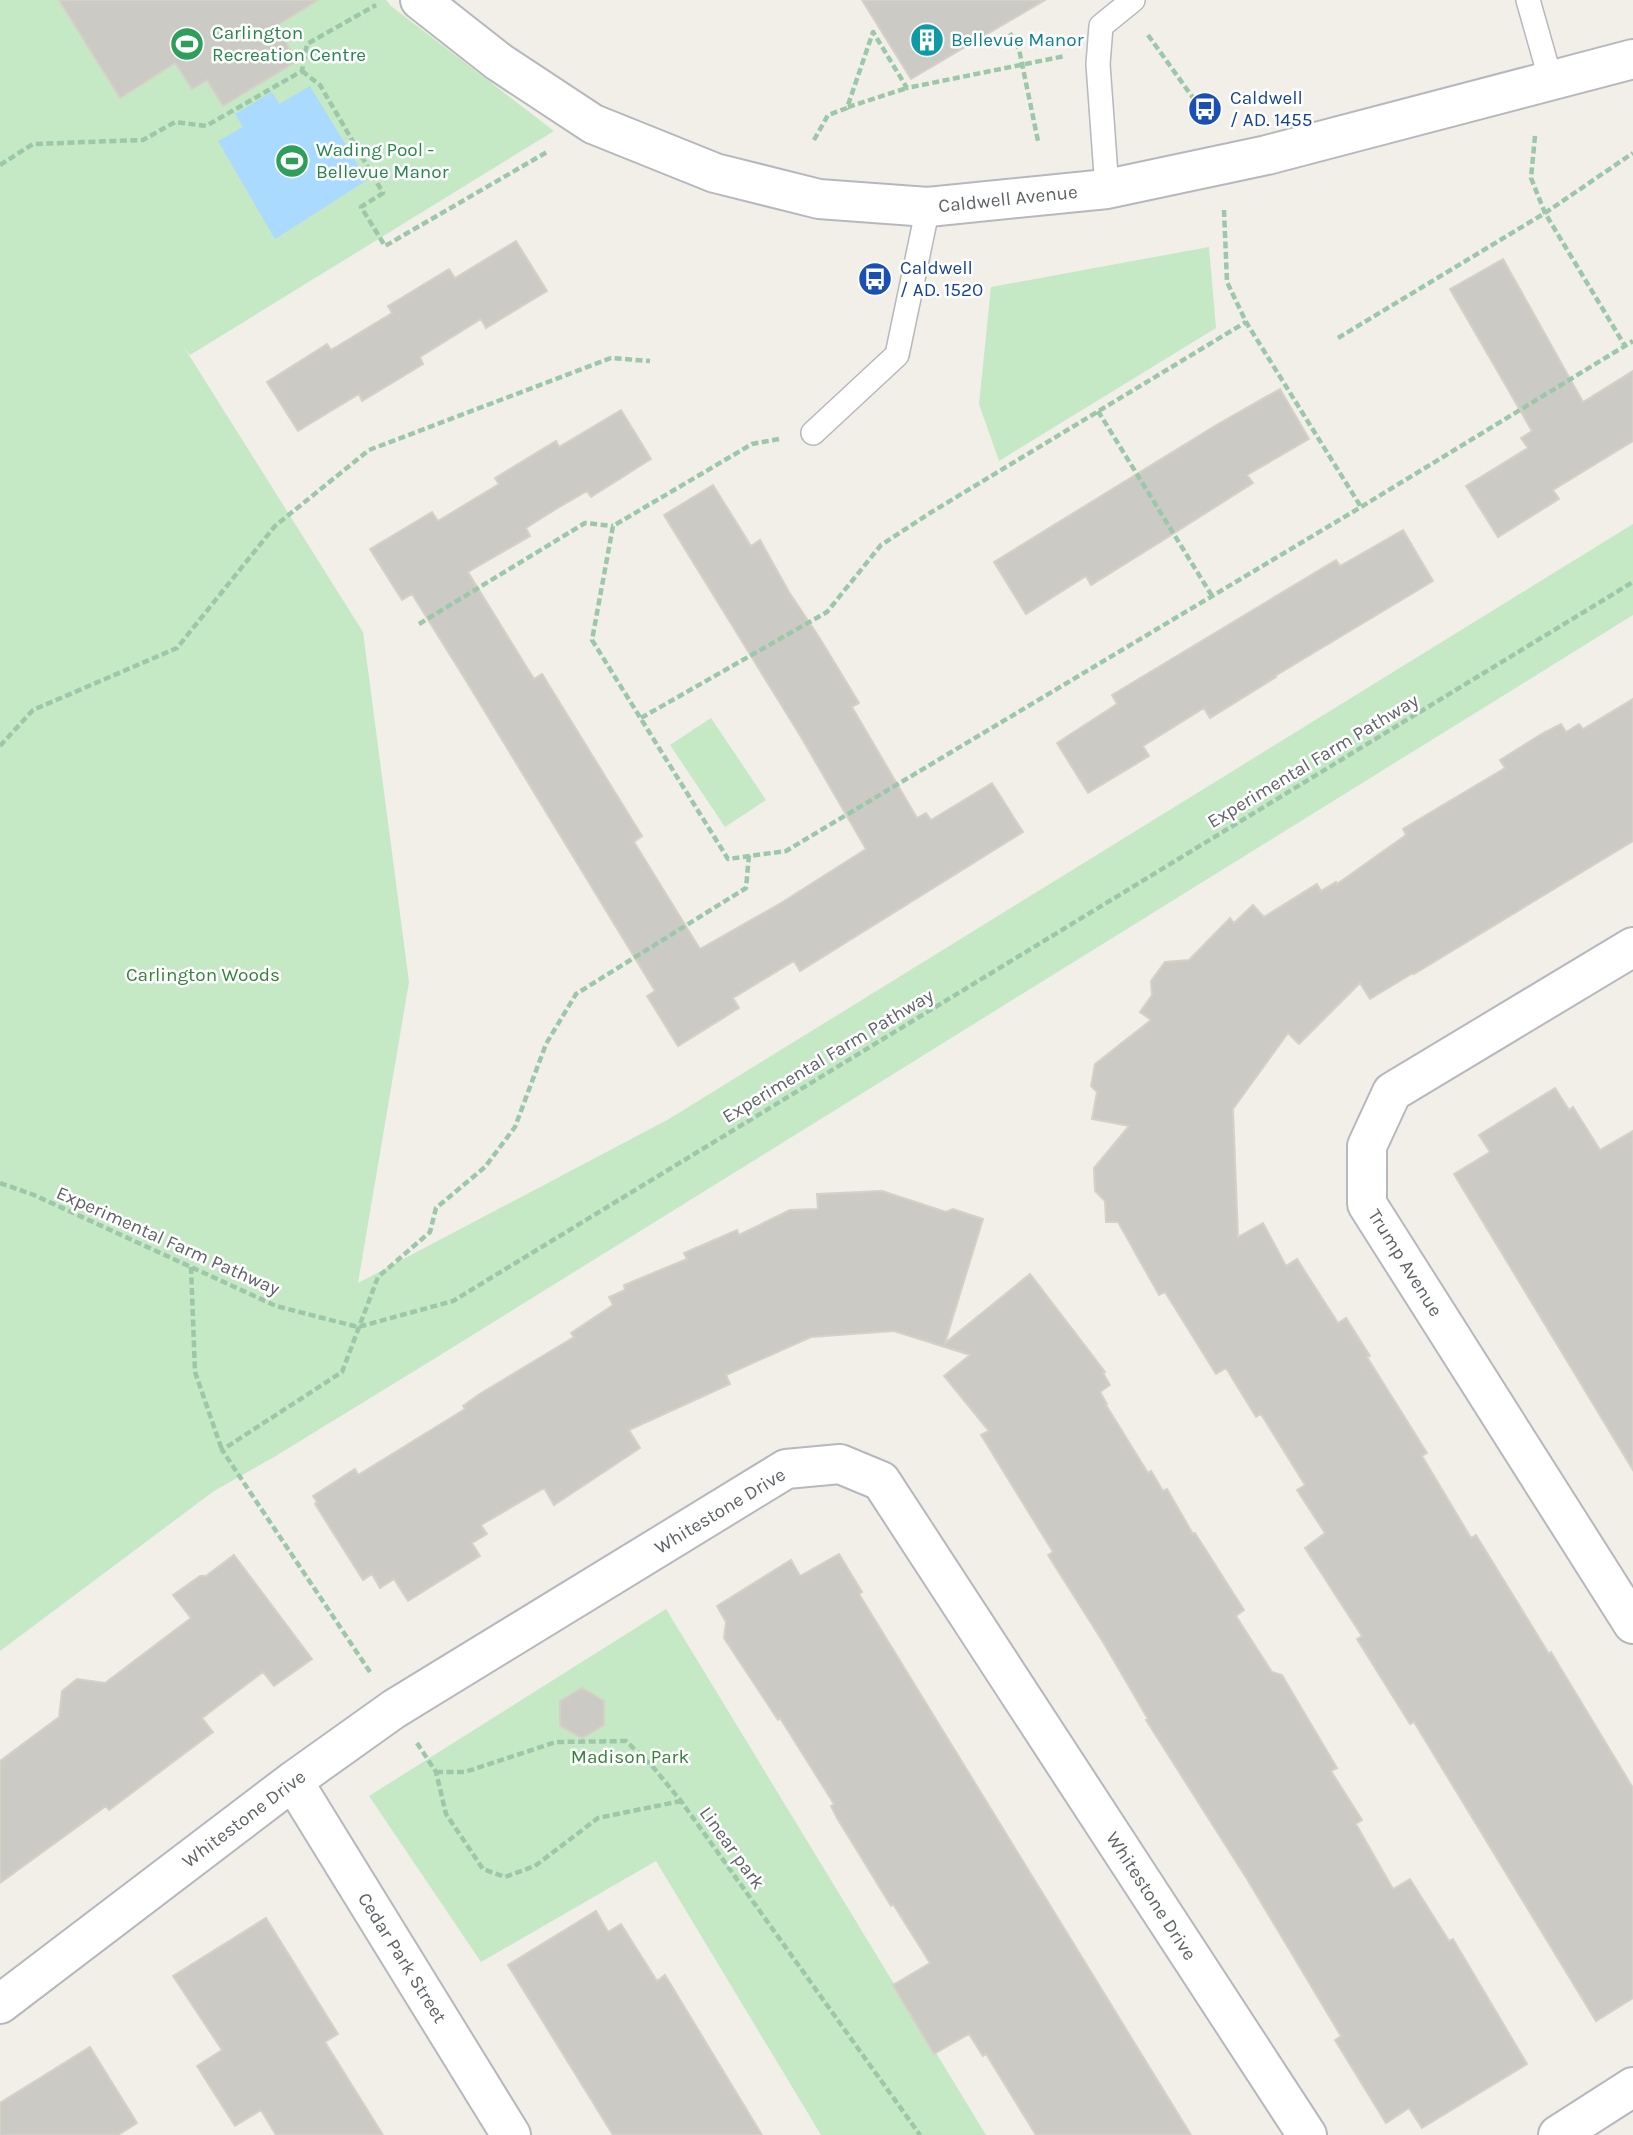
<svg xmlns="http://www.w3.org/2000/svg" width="1633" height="2135" font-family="Karla,sans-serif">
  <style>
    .green { fill: #c5e8c5 }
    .water { fill: #aadaff }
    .building { fill: #cccac5; stroke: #d6d1c6; stroke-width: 2 }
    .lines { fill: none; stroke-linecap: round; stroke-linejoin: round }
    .service-casing { stroke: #b5b8bc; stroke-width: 26 }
    .minor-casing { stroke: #b5b8bc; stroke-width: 42 }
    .path { stroke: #9cc7a9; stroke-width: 4.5; stroke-dasharray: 7 3.5; stroke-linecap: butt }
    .service { stroke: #fff; stroke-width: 23 }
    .minor { stroke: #fff; stroke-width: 38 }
    .labels { text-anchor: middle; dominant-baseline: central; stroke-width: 5; stroke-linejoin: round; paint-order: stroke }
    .leisure-label { font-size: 19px; fill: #27864d; stroke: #fff; text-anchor: start }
    .culture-label { font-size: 19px; fill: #0d838f; stroke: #fff; text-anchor: start }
    .transit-label { font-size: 19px; fill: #164399; stroke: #fff; text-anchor: start }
    .street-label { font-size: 19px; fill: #5f6368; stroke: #fff }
    .park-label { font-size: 19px; fill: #348238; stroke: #fff }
  </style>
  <rect width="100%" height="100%" fill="#f1efe8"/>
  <path class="green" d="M 0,0 L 386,0 L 391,6 L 554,131 L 190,355 L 182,344 L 363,632 L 409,982 L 358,1283 L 669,1119 L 1633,524 L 1633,615 L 429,1362 L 274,1457 L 214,1491 L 0,1651 Z
    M 1209,247 L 1216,328 L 999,461 L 979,404 L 991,287 Z
    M 711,718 L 766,800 L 725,827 L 670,745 Z
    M 666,1609 L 986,2135 L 821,2135 L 656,1861 L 481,1962 L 369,1796 Z"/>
  <path class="water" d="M 310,86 L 367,180 L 275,239 L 218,141 L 243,127 L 235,114 L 272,92 L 279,104 Z"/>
  <path class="building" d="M 59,0 L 318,0 L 276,26 L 297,61 L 223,106 L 207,80 L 192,89 L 175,63 L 120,98 Z
    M 862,0 L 1045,0 L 911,79 Z
    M 516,241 L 547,291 L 486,328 L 481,319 L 420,357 L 423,364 L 362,401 L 359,394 L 298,431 L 267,382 L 327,344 L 331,350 L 392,313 L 388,306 L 449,269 L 455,278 Z
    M 1503,259 L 1583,402 L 1633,371 L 1633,441 L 1553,490 L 1559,499 L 1498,537 L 1466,486 L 1528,448 L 1521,438 L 1532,431 L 1450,289 Z
    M 1280,389 L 1309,439 L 1247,475 L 1253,483 L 1157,544 L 1091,585 L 1086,576 L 1026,614 L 994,562 L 1218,424 Z
    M 621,410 L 651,459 L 591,497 L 587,491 L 556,509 L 526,528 L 530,536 L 468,572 L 534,679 L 542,674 L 642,836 L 634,842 L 700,949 L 781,903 L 866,849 L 801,737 L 664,515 L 713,485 L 751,546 L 760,540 L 789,592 L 819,637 L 859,703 L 852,707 L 917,818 L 926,813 L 931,820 L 992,783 L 1023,832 L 800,971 L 794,961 L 733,998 L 739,1008 L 678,1046 L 647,996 L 655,991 L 465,679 L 412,594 L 402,600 L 370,549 L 432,512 L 438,521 L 499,484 L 495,478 L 556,441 L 559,447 Z
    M 1403,530 L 1433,581 L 1275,676 L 1276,677 L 1210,718 L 1204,708 L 1143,746 L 1149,756 L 1088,793 L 1057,743 L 1117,704 L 1112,695 L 1336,560 L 1340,566 Z
    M 1633,699 L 1633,841 L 1414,974 L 1413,973 L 1370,999 L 1360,983 L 1299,1044 L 1288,1033 L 1233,1109 L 1238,1237 L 1263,1223 L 1286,1266 L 1297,1259 L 1338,1323 L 1346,1318 L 1370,1356 L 1367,1357 L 1427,1453 L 1422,1456 L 1471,1538 L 1476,1535 L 1549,1654 L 1551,1652 L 1633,1788 L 1633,1998 L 1596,2021 L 1414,1722 L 1410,1724 L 1357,1639 L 1362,1636 L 1305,1548 L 1325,1533 L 1297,1490 L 1305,1485 L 1261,1414 L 1256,1417 L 1226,1368 L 1216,1374 L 1165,1292 L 1159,1295 L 1118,1222 L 1106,1222 L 1105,1201 L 1095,1191 L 1094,1168 L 1129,1126 L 1092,1119 L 1097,1092 L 1091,1086 L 1095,1064 L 1151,1020 L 1140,1012 L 1152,995 L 1151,981 L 1165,962 L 1189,960 L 1230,918 L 1234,923 L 1253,905 L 1264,917 L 1317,884 L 1321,891 L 1336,882 L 1337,884 L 1406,835 L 1403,829 L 1505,768 L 1500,760 L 1543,733 L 1561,724 L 1566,732 L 1579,724 L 1583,729 Z
    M 1555,1088 L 1569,1110 L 1573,1107 L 1600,1150 L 1633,1131 L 1633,1470 L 1454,1174 L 1490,1152 L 1479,1135 Z
    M 882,1191 L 946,1212 L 953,1209 L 983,1219 L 945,1343 L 1030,1274 L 1105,1372 L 1103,1373 L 1110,1385 L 1100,1392 L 1107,1404 L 1106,1405 L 1148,1473 L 1151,1471 L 1163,1491 L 1167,1489 L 1193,1534 L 1195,1533 L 1244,1610 L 1236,1616 L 1272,1672 L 1282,1675 L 1337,1768 L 1331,1771 L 1362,1820 L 1356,1824 L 1393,1889 L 1410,1879 L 1449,1941 L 1453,1939 L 1527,2064 L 1422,2128 L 1409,2108 L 1386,2123 L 1335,2040 L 1341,2036 L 1247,1879 L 1146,1720 L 1148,1719 L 1103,1642 L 1048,1555 L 1053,1552 L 981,1435 L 989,1431 L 944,1376 L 970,1355 L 894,1331 L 811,1337 L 726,1375 L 730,1384 L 629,1430 L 640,1448 L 554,1505 L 544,1488 L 481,1525 L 487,1534 L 472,1543 L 480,1556 L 408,1601 L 394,1579 L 380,1588 L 372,1574 L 363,1580 L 315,1504 L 317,1502 L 313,1496 L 355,1469 L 358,1475 L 465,1409 L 463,1406 L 478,1395 L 574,1337 L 571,1333 L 613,1305 L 609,1297 L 625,1290 L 624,1285 L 687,1259 L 684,1253 L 737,1230 L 739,1235 L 790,1210 L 818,1209 L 817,1194 Z
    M 839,1554 L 862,1592 L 859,1594 L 1191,2135 L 1036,2135 L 986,2054 L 983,2056 L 969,2034 L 934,2054 L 893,1985 L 930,1963 L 893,1904 L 891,1906 L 837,1818 L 831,1806 L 834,1804 L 780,1718 L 778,1720 L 724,1638 L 726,1622 L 717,1606 L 791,1560 L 800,1576 Z
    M 234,1555 L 312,1659 L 274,1686 L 263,1672 L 202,1718 L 213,1732 L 109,1810 L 106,1806 L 0,1883 L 0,1761 L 59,1717 L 62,1691 L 77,1679 L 105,1683 L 191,1618 L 173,1595 L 200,1576 L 206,1576 Z
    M 582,1688 L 604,1701 L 604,1725 L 582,1738 L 560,1726 L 560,1701 Z
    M 596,1911 L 608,1932 L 621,1924 L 657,1981 L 665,1975 L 762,2135 L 613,2135 L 508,1965 Z
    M 266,1918 L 338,2034 L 325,2042 L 383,2135 L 276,2135 L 261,2110 L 235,2126 L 197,2066 L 222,2050 L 173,1976 Z
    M 90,2047 L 137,2123 L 118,2135 L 0,2135 L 0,2103 Z"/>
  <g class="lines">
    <g class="service-casing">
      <path id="service" d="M 1528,0 L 1551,81
        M 1107,189 L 1098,64 L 1101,26 L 1133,0
        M 813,433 L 897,355 L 928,207"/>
    </g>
    <g class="minor-casing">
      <path id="minor" d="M 420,0 L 499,62 L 593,124 L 715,173 L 819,199 L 928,207 L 1107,189 L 1267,155 L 1633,59
        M 1633,947 L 1392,1092 L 1367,1146 L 1367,1204 L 1633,1624
        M 293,1781 L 511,2135
        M 0,2004 L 293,1781 L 394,1709 L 786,1469 L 840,1464 L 881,1481 L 1307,2135
        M 1558,2135 L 1633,2087"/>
    </g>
    <path class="path" d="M 1010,33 L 1019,49 L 1038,141
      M 1148,35 L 1196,102
      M 302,71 L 320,85 L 383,193 L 361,207 L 385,246 L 547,152
      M 848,107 L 907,88
      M 1535,136 L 1531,178 L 1545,213 L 1625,346
      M 814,140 L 828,115 L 847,108 L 873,32 L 907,88 L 1065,56
      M 0,165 L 33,144 L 143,140 L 175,122 L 206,126 L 302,71 L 307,44 L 376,5
      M 1224,210 L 1227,282 L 1246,322 L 1361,507
      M 1338,338 L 1545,213 L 1633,153
      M 1098,411 L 1212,596
      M 779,439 L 752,444 L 613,526 L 592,640 L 728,859 L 786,851 L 1361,507 L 1633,341
      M 419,624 L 585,523 L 613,526
      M 641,718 L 827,612 L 881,545 L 930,513 L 1246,322
      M 0,746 L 33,710 L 177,648 L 275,526 L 369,450 L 611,358 L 650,361
      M 0,1183 L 34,1195 L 276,1306 L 358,1327 L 453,1301 L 1633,582
      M 191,1267 L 195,1372 L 222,1450
      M 370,1672 L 222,1450 L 342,1372 L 378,1277 L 430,1232 L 436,1208 L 485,1167 L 515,1127 L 546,1044 L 576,994 L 746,888 L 749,855
      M 417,1743 L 436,1772 L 446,1814 L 483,1869 L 505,1877 L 535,1866 L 598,1818 L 681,1801
      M 436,1772 L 465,1772 L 556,1742 L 626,1741 L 653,1767 L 681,1801 L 920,2135"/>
    <use href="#service" class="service"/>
    <use href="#minor" class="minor"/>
  </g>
  <defs>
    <g id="building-disc" transform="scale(1.75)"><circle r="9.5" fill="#0f9aa8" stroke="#fff"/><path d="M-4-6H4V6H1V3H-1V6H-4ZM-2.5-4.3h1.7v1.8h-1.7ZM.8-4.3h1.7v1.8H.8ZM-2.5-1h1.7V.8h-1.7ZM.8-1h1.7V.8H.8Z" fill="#fff"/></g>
    <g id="stadium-disc" transform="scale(1.75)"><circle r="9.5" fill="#2e9e5b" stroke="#fff"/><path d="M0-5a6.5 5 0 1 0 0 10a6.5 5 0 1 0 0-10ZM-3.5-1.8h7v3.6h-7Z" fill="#fff"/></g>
    <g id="bus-disc" transform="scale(1.75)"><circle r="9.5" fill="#1a4fb4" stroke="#fff"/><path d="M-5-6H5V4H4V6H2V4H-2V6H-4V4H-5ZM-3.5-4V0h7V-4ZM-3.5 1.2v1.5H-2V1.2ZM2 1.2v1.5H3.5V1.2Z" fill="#fff"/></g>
  </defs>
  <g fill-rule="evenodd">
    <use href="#building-disc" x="927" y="40"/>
    <use href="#stadium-disc" x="187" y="44"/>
    <use href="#bus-disc" x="1205" y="109"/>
    <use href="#stadium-disc" x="292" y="161"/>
    <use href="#bus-disc" x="875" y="279"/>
  </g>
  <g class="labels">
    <g class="leisure-label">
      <text x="212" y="33">Carlington<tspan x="212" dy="22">Recreation Centre</tspan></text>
      <text x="316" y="150">Wading Pool -<tspan x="316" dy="22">Bellevue Manor</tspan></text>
    </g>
    <g class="culture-label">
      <text x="951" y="40">Bellevue Manor</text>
    </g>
    <g class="transit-label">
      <text x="1230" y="98">Caldwell<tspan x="1230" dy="22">/ AD. 1455</tspan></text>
      <text x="900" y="268">Caldwell<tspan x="900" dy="22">/ AD. 1520</tspan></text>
    </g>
    <g class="street-label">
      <text transform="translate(1008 199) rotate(-6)">Caldwell Avenue</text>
      <text transform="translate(1313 761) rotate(-31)">Experimental Farm Pathway</text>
      <text transform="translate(828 1056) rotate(-31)">Experimental Farm Pathway</text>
      <text transform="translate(168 1241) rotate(24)">Experimental Farm Pathway</text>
      <text transform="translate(1405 1263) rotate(58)">Trump Avenue</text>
      <text transform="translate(720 1511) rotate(-31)">Whitestone Drive</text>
      <text transform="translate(244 1819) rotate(-37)">Whitestone Drive</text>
      <text transform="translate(732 1848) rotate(54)">Linear park</text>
      <text transform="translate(1151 1896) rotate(57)">Whitestone Drive</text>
      <text transform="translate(402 1958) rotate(58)">Cedar Park Street</text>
    </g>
    <g class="park-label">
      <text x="203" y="975">Carlington Woods</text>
      <text x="630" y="1757">Madison Park</text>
    </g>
  </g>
</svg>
